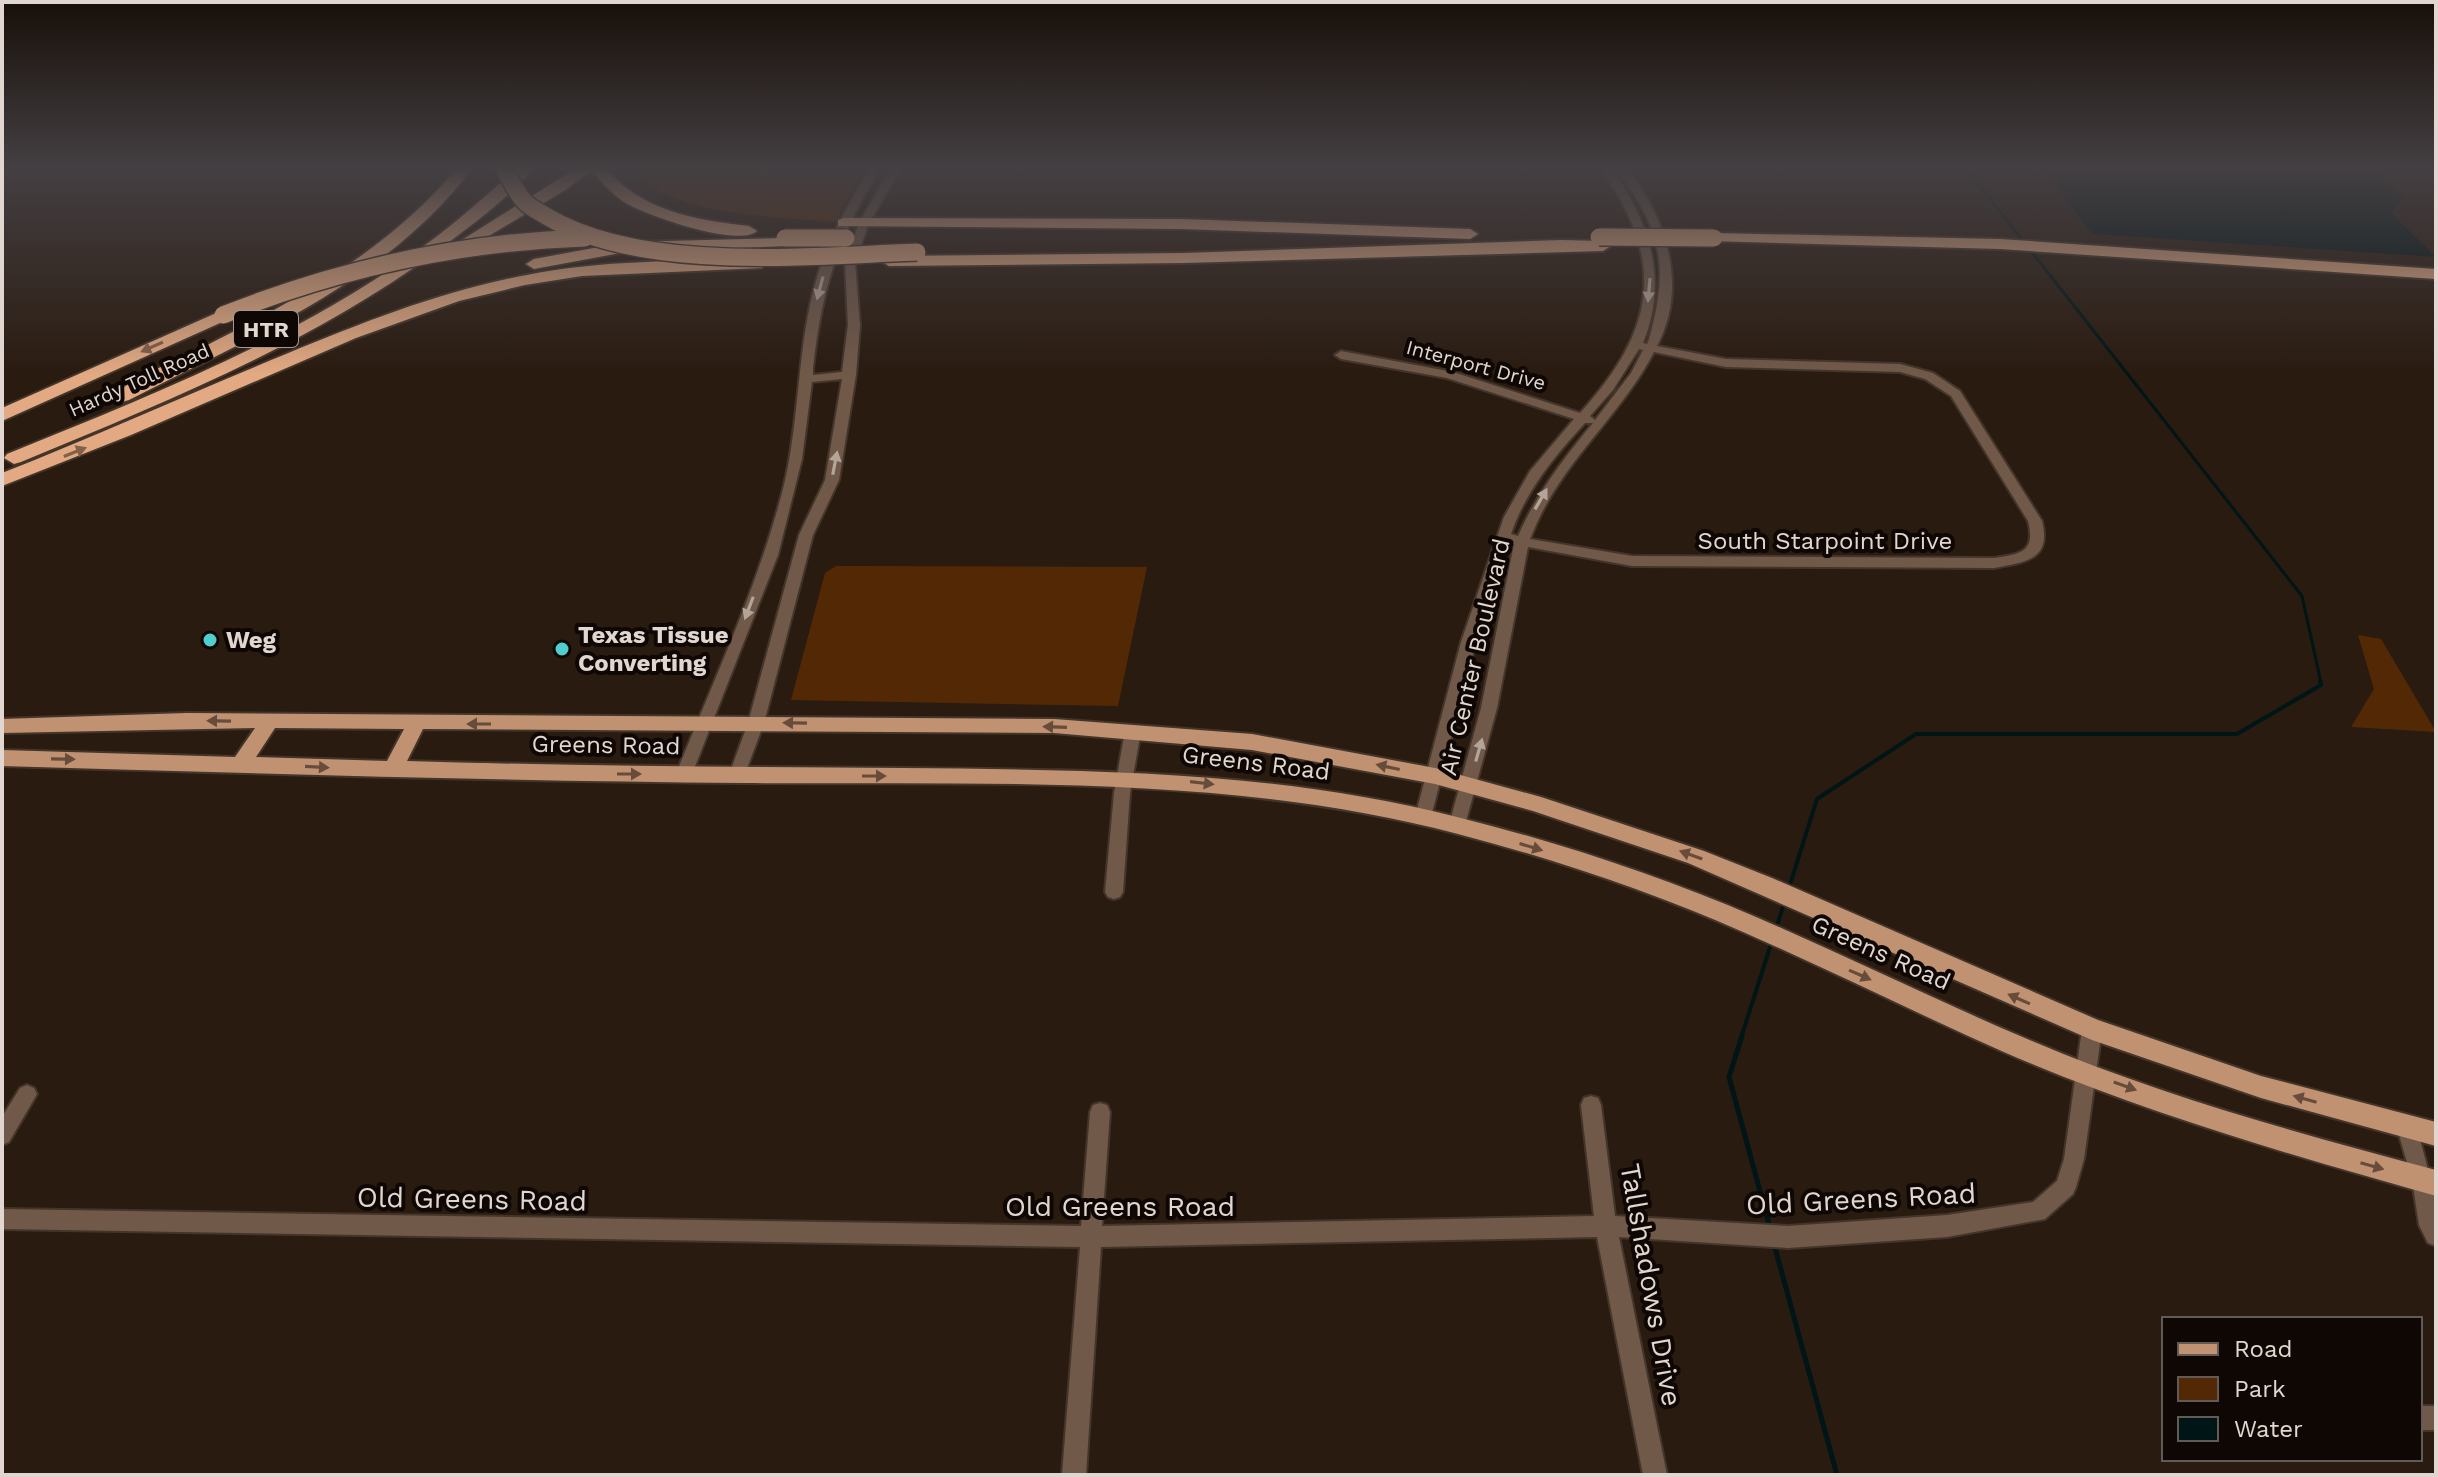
<svg xmlns="http://www.w3.org/2000/svg" width="2438" height="1477" font-family="'Work Sans',sans-serif">
  <style>
    .green { fill: #532905 }
    .water { fill: #001516 }
    .lines { fill: none; stroke-linecap: round; stroke-linejoin: round }
    .stream-far2 { stroke: #001516; stroke-width: 3 }
    .stream-far1 { stroke: #001516; stroke-width: 4 }
    .stream { stroke: #001516; stroke-width: 5 }
    .minor-casing { stroke: #44352b; stroke-width: 4 }
    .major-casing { stroke: #44352b; stroke-width: 4 }
    .highway-casing { stroke: #44352b; stroke-width: 4 }
    .minor { fill: #705949; fill-rule: evenodd }
    .major { fill: #c19272; fill-rule: evenodd }
    .highway { fill: #e2a982; fill-rule: evenodd }
    .highway-bridge-casing { stroke: #44352b; stroke-width: 20; stroke-linecap: butt }
    .highway-bridge { stroke: #e2a982; stroke-width: 17 }
    .oneway { fill: #b4a59a }
    .oneway2 { fill: #836049 }
    .oneway3 { fill: #684c3b }
    .poi-dot { fill: #52cdcf; stroke: #0e0704; stroke-width: 3 }
    .labels { text-anchor: middle; dominant-baseline: central; stroke-width: 8; stroke-linejoin: round; paint-order: stroke }
    .far-street-label { font-size: 20px; fill: #e1d7d0; stroke: #0e0704 }
    .shield { fill: #0e0704; stroke: #a29993; stroke-width: 2 }
    .shield-label { font-size: 22px; font-weight: bold; fill: #e1d7d0 }
    .street-label { font-size: 24px; fill: #e1d7d0; stroke: #0e0704 }
    .poi-label { font-size: 24px; font-weight: bold; fill: #e1d7d0; stroke: #0e0704; text-anchor: start }
    .near-street-label { font-size: 28px; fill: #e1d7d0; stroke: #0e0704 }
  </style>
  <rect width="100%" height="100%" fill="#2a1b10"/>
  <path class="green" d="M 631,167 L 866,167 L 835,222 C 777,216 669,218 631,167 Z
    M 836,566 L 1147,567 L 1118,706 L 791,700 L 825,573 Z
    M 2358,635 L 2381,639 L 2436,732 L 2351,727 L 2374,689 Z"/>
  <path class="water" d="M 2042,167 L 2368,167 L 2403,197 L 2391,213 L 2436,257 L 2092,234 Z"/>
  <g class="lines">
    <path class="stream-far2" d="M 1965,167 L 2302,596 L 2321,683"/>
    <path class="stream-far1" d="M 1788,891 L 1817,799 L 1916,734 L 2237,734 L 2321,685 L 2320,681
      M 1776,929 L 1784,903
      M 1741,1038 L 1772,941"/>
    <path class="stream" d="M 1742,1036 L 1729,1077 L 1770,1228
      M 1774,1244 L 1837,1475"/>
    <g class="minor-casing">
      <path id="minor" d="M 871,167 L 881,167 C 838,237 822,287 813,368 L 813,375 L 842,372 L 848,325 L 845,262 L 859,223 L 892,167 L 902,167 L 869,223 L 855,262 L 860,325 L 856,375 L 839,480 L 813,535 L 764,723 L 743,779 L 731,779 L 729,775 L 748,723 L 799,535 L 825,480 L 842,379 L 812,382 L 802,459 L 778,555 L 692,774 L 690,778 L 678,778 L 676,774 C 714,679 759,585 784,485 C 800,418 797,347 816,281 C 827,240 849,203 871,167 Z
        M 1600,167 L 1610,167 C 1649,220 1669,280 1643,343 L 1647,344 L 1649,339 C 1670,264 1661,229 1615,167 L 1625,167 C 1666,216 1689,286 1657,346 L 1726,359 L 1900,364 L 1933,373 L 1960,391 L 2042,521 C 2052,560 2025,562 1994,568 L 1632,566 L 1528,547 L 1497,708 L 1465,825 L 1463,830 L 1451,830 L 1449,825 L 1481,708 L 1514,544 L 1508,543 L 1476,642 L 1431,817 L 1429,822 L 1417,822 L 1415,817 L 1461,642 L 1504,517 L 1530,471 L 1574,419 L 1447,378 L 1341,359 L 1335,355 L 1341,351 L 1453,372 L 1580,413 C 1656,329 1667,262 1600,167 ZM 1639,349 L 1643,350 L 1631,373 L 1595,420 L 1590,416 L 1613,390 ZM 1654,352 L 1726,367 L 1900,372 L 1925,379 L 1951,396 L 2028,521 C 2036,552 2021,554 1994,558 L 1632,556 L 1530,539 C 1535,527 1540,515 1546,505 C 1576,450 1625,408 1654,352 ZM 1585,423 L 1593,423 C 1563,459 1537,493 1518,536 L 1511,534 C 1526,490 1554,457 1585,423 Z
        M 1133,725 L 1141,731 L 1130,793 L 1123,892 L 1120,897 L 1114,899 L 1108,897 L 1105,892 L 1114,793 L 1125,731 Z
        M 2092,1020 L 2099,1023 L 2102,1029 L 2084,1159 L 2076,1187 L 2073,1194 L 2045,1219 L 1947,1237 L 1788,1248 L 1619,1237 L 1667,1475 L 1643,1475 L 1597,1237 L 1101,1247 L 1086,1475 L 1062,1475 L 1080,1247 L 2,1229 L 2,1209 L 1081,1226 L 1090,1112 L 1093,1105 L 1100,1103 L 1107,1105 L 1110,1112 L 1102,1226 L 1594,1216 L 1581,1105 L 1584,1098 L 1591,1096 L 1598,1098 L 1601,1105 L 1615,1216 L 1788,1226 L 1947,1215 L 2033,1202 L 2057,1181 L 2064,1159 L 2082,1029 L 2085,1023 Z
        M 27,1085 L 34,1088 L 37,1094 L 9,1142 L 2,1145 L 2,1117 L 20,1088 Z
        M 2407,1118 L 2414,1121 L 2417,1128 L 2436,1200 L 2436,1246 L 2428,1243 L 2419,1225 L 2412,1180 L 2397,1128 L 2400,1121 Z
        M 2420,1406 L 2436,1406 L 2436,1430 L 2420,1430 Z"/>
    </g>
    <g class="major-casing">
      <path id="major" d="M 187,713 L 1054,719 L 1252,734 L 1435,768 L 1541,797 L 1704,851 L 1772,878 L 2098,1020 L 2261,1076 L 2436,1122 L 2436,1146 L 2261,1098 L 2092,1040 L 1688,863 L 1533,811 L 1435,784 L 1252,750 L 1054,733 L 423,729 L 407,761 C 572,766 737,767 902,768 C 1090,770 1274,770 1457,817 C 1558,842 1660,876 1756,917 C 1847,956 1935,1000 2025,1038 C 2158,1095 2297,1133 2436,1170 L 2436,1196 C 2291,1155 2145,1113 2006,1053 C 1918,1014 1832,971 1743,932 C 1652,892 1554,859 1458,834 C 1226,773 982,785 744,783 C 496,781 250,773 2,766 L 2,750 L 235,757 L 255,728 L 2,733 L 2,719 ZM 275,728 L 404,729 L 387,761 L 256,757 Z"/>
    </g>
    <g class="highway-casing">
      <path id="highway" d="M 458,167 L 473,167 C 390,280 250,338 129,400 L 122,402 L 113,396 C 128,379 192,354 215,341 C 306,295 392,246 458,167 Z
        M 518,167 L 534,167 C 511,196 478,220 448,243 C 320,340 168,401 21,462 L 14,464 L 4,458 L 7,454 C 145,398 288,342 410,256 C 449,229 484,198 518,167 Z
        M 578,167 L 605,167 C 641,211 695,220 749,226 L 757,231 C 738,248 645,215 624,202 C 611,193 601,182 592,170 L 567,189 L 452,258 L 440,258 L 438,255 Z
        M 844,218 L 1181,219 L 1470,229 L 1478,234 L 1470,239 L 1181,229 L 838,226 L 838,220 Z
        M 1714,233 L 2000,239 L 2436,269 L 2436,279 L 2000,249 L 1708,241 L 1708,235 Z
        M 782,238 L 790,243 L 788,246 L 626,252 L 534,269 L 526,264 L 534,259 L 626,242 Z
        M 1561,240 L 1603,241 L 1611,246 L 1603,251 L 1184,263 L 889,266 L 881,261 L 889,256 L 1184,253 Z
        M 756,259 L 762,260 L 764,264 L 762,268 L 582,276 L 525,285 L 459,301 L 356,338 L 131,435 L 2,486 L 2,473 C 98,435 191,393 286,354 C 364,322 444,290 527,275 C 602,260 680,261 756,259 Z
        M 223,310 L 232,315 L 229,319 L 2,421 L 2,408 Z"/>
    </g>
    <use href="#minor" class="minor"/>
    <use href="#major" class="major"/>
    <use href="#highway" class="highway"/>
    <g class="highway-bridge-casing">
      <path id="highway-bridge" d="M 503,167 C 510,178 516,194 526,203 C 531,208 540,212 546,216 C 641,273 809,256 917,252
        M 1599,237 L 1714,238
        M 785,238 L 846,238
        M 223,315 C 341,268 458,242 585,238"/>
    </g>
    <use href="#highway-bridge" class="highway-bridge"/>
  </g>
  <defs><path id="oneway-solid" d="M-6-.8H1V-3.2L6.5 0L1 3.2V.8H-6Z" transform="scale(2)"/></defs>
  <g class="oneway">
    <use href="#oneway-solid" transform="translate(820 288) rotate(105)"/>
    <use href="#oneway-solid" transform="translate(1649 290) rotate(95)"/>
    <use href="#oneway-solid" transform="translate(835 463) rotate(-79)"/>
    <use href="#oneway-solid" transform="translate(1541 499) rotate(-60)"/>
    <use href="#oneway-solid" transform="translate(749 608) rotate(111)"/>
    <use href="#oneway-solid" transform="translate(1479 750) rotate(-74)"/>
  </g>
  <g class="oneway2">
    <use href="#oneway-solid" transform="translate(152 347) rotate(156)"/>
    <use href="#oneway-solid" transform="translate(75 452) rotate(-22)"/>
  </g>
  <g class="oneway3">
    <use href="#oneway-solid" transform="translate(219 721) rotate(-179)"/>
    <use href="#oneway-solid" transform="translate(795 723) rotate(-179)"/>
    <use href="#oneway-solid" transform="translate(479 724) rotate(180)"/>
    <use href="#oneway-solid" transform="translate(1055 727) rotate(-178)"/>
    <use href="#oneway-solid" transform="translate(63 759) rotate(1)"/>
    <use href="#oneway-solid" transform="translate(317 767) rotate(3)"/>
    <use href="#oneway-solid" transform="translate(1388 767) rotate(-168)"/>
    <use href="#oneway-solid" transform="translate(629 774)"/>
    <use href="#oneway-solid" transform="translate(874 776)"/>
    <use href="#oneway-solid" transform="translate(1202 783) rotate(7)"/>
    <use href="#oneway-solid" transform="translate(1531 847) rotate(17)"/>
    <use href="#oneway-solid" transform="translate(1691 855) rotate(-160)"/>
    <use href="#oneway-solid" transform="translate(1860 975) rotate(24)"/>
    <use href="#oneway-solid" transform="translate(2019 999) rotate(-156)"/>
    <use href="#oneway-solid" transform="translate(2125 1086) rotate(20)"/>
    <use href="#oneway-solid" transform="translate(2305 1099) rotate(-164)"/>
    <use href="#oneway-solid" transform="translate(2372 1166) rotate(16)"/>
  </g>
  <linearGradient id="sky" x2="0" y2="1"><stop stop-color="#170f09"/><stop offset="0.45" stop-color="#443f42"/><stop offset="1" stop-color="#443f42" stop-opacity="0"/></linearGradient>
  <rect width="2438" height="374" fill="url(#sky)"/>
  <g class="poi-dot">
    <circle cx="210" cy="640" r="8"/>
    <circle cx="562" cy="649" r="8"/>
  </g>
  <g class="labels">
    <g class="far-street-label">
      <text transform="translate(1476 365) rotate(15)">Interport Drive</text>
      <text transform="translate(139 380) rotate(-24)">Hardy Toll Road</text>
    </g>
    <rect class="shield" x="234" y="311" width="64" height="36" rx="6"/>
    <g class="shield-label">
      <text x="266" y="329">HTR</text>
    </g>
    <g class="street-label">
      <text x="1825" y="541">South Starpoint Drive</text>
      <text transform="translate(1475 657) rotate(-77)">Air Center Boulevard</text>
      <text transform="translate(606 745) rotate(1)">Greens Road</text>
      <text transform="translate(1256 763) rotate(7)">Greens Road</text>
      <text transform="translate(1881 953) rotate(24)">Greens Road</text>
    </g>
    <g class="poi-label">
      <text x="578" y="635">Texas Tissue<tspan x="578" dy="28">Converting</tspan></text>
      <text x="226" y="640">Weg</text>
    </g>
    <g class="near-street-label">
      <text transform="translate(472 1199) rotate(1)">Old Greens Road</text>
      <text transform="translate(1861 1199) rotate(-3)">Old Greens Road</text>
      <text x="1120" y="1206">Old Greens Road</text>
      <text transform="translate(1651 1285) rotate(80)">Tallshadows Drive</text>
    </g>
  </g>
  <rect width="2438" height="1477" fill="none" stroke="#e1d7d0" stroke-width="8"/>
  <rect x="2162" y="1317" width="260" height="144" fill="#0e0704" stroke="#625a56" stroke-width="2"/>
  <rect x="2178" y="1343" width="40" height="12" fill="#c19272" stroke="#625a56" stroke-width="2"/>
  <text x="2234" y="1357" font-size="24" fill="#e1d7d0">Road</text>
  <rect x="2178" y="1377" width="40" height="24" fill="#532905" stroke="#625a56" stroke-width="2"/>
  <text x="2234" y="1397" font-size="24" fill="#e1d7d0">Park</text>
  <rect x="2178" y="1417" width="40" height="24" fill="#001516" stroke="#625a56" stroke-width="2"/>
  <text x="2234" y="1437" font-size="24" fill="#e1d7d0">Water</text>
</svg>
